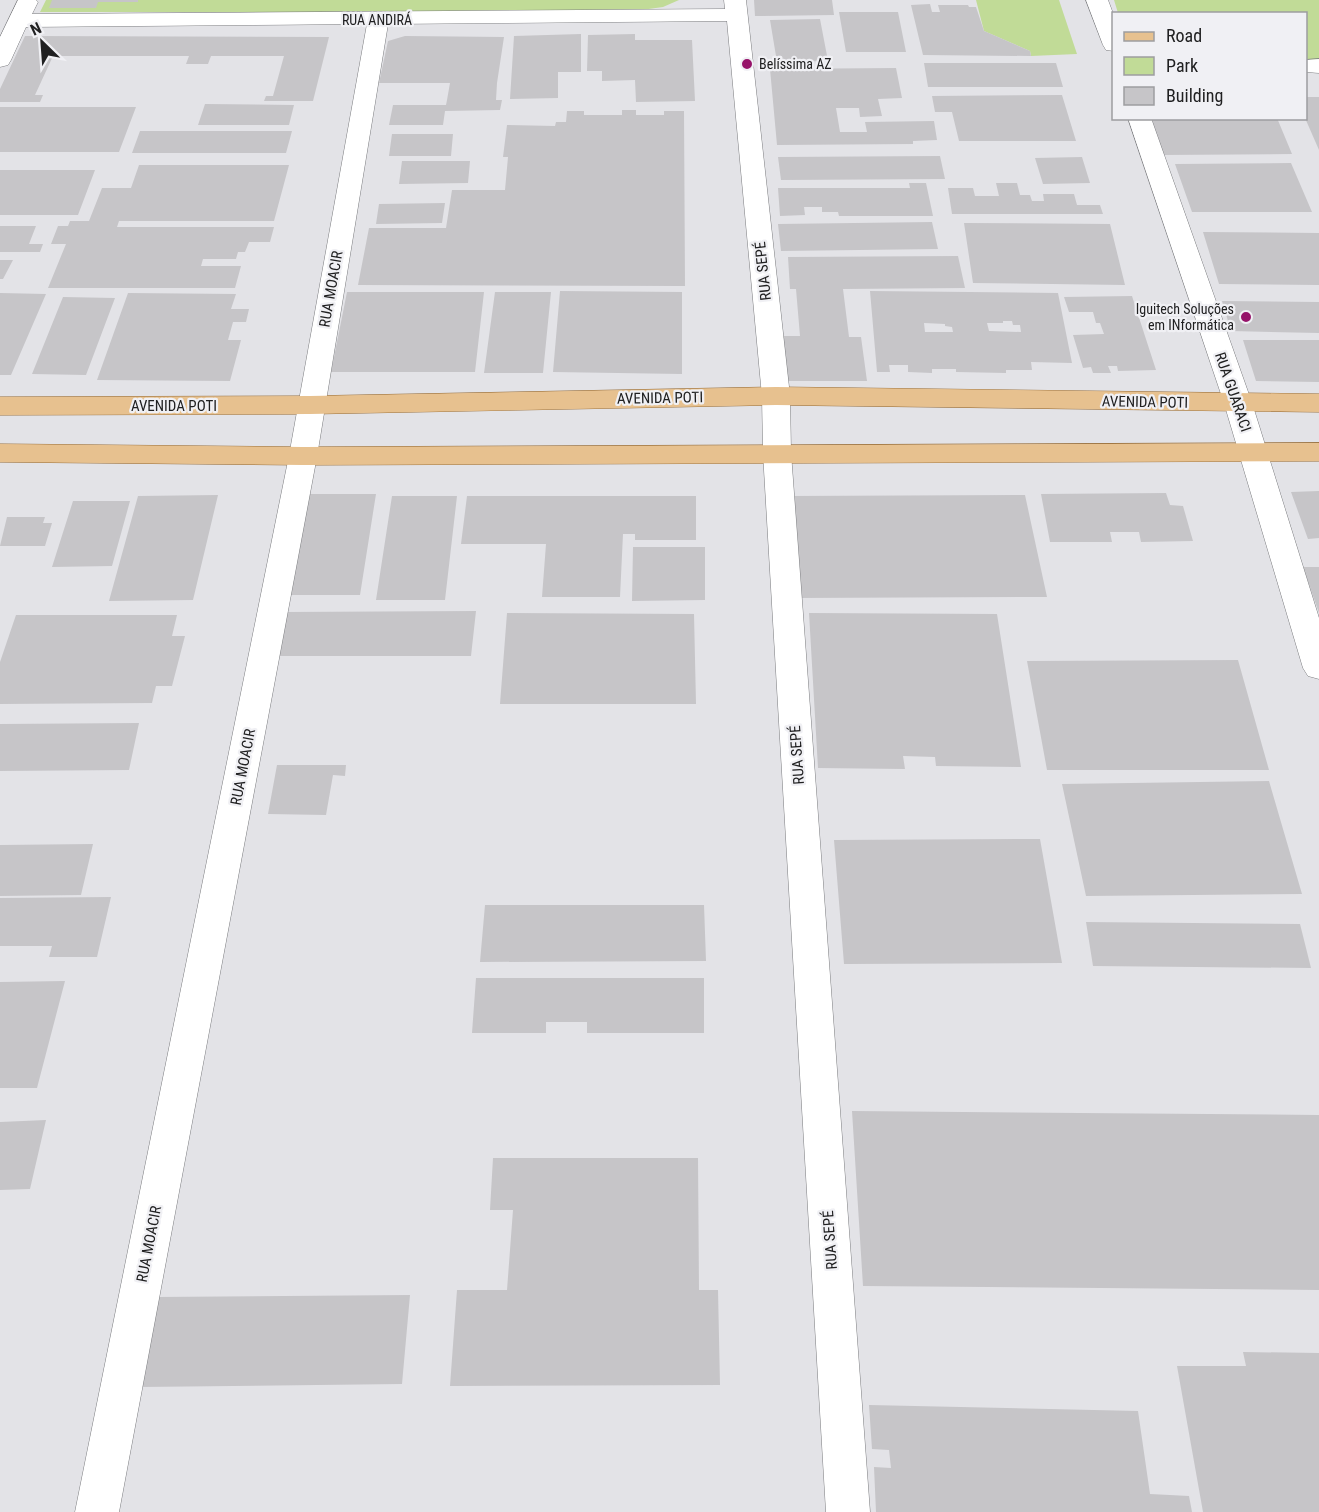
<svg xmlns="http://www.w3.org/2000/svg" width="1319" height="1512" font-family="'Roboto Condensed',sans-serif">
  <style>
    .green { fill: #c1db97 }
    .building { fill: #c6c5c8; fill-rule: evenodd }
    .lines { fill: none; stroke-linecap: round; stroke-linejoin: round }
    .minor-casing { stroke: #7b7c7f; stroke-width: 1 }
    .major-casing { stroke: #976d38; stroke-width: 1 }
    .minor { fill: #fff; fill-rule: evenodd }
    .major { fill: #e7c18f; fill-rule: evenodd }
    .poi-dot { fill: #961269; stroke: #f0f0f4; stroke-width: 2 }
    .labels { text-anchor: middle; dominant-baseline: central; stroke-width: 4.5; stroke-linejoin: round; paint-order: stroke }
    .far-street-label { font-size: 14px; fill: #202021; stroke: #f0f0f4 }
    .far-poi-label { font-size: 14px; fill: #202021; stroke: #f0f0f4; text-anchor: start }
    .street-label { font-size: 15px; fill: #202021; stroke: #f0f0f4 }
  </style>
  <rect width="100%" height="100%" fill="#e3e3e7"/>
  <path class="green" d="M 46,0 L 679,0 L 663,7 L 627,12 L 40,12 Z
    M 976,0 L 1059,0 L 1077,54 L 1031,56 L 1030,51 L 984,31 Z
    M 1114,0 L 1319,0 L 1319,60 L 1306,60 L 1306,14 L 1118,13 Z"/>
  <path class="building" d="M 52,0 L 138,0 L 138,2 L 98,2 L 96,8 L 49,8 Z
    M 754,0 L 832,0 L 834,15 L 755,16 Z
    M 930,4 L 932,12 L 940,12 L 938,5 L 968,5 L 969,7 L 976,7 L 984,31 L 1030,51 L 1031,56 L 923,55 L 911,5 Z
    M 839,12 L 898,12 L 906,52 L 846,52 Z
    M 820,19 L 828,61 L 777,62 L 770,20 Z
    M 581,34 L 581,72 L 558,72 L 558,98 L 510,99 L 514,36 Z
    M 635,34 L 635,40 L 692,40 L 695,101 L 636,102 L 635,80 L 602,81 L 602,71 L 587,71 L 588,35 Z
    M 25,36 L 329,37 L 313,101 L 264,101 L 266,96 L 273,96 L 284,56 L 211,56 L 208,64 L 186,64 L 189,56 L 53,56 L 35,95 L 43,95 L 40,102 L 0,102 L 0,89 Z
    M 405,36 L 504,37 L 497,83 L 496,100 L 502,100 L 500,110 L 445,111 L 443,125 L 389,125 L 393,105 L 446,105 L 447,100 L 450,83 L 379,83 L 388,41 Z
    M 924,63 L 1056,63 L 1063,87 L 928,87 Z
    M 896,68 L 902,98 L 878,99 L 882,116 L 860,117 L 859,108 L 836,108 L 840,132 L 867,132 L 865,122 L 934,121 L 937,140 L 913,141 L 913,144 L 777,145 L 770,69 Z
    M 1062,95 L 1076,141 L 959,141 L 952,112 L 935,112 L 932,96 Z
    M 1306,97 L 1319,97 L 1319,150 L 1305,118 Z
    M 205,104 L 294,105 L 289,125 L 198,125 Z
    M 0,107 L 136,107 L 119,152 L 0,152 Z
    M 622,110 L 636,110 L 636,115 L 664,115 L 664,111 L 684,111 L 685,286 L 358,285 L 369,228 L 446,228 L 452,190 L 505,190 L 508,157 L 503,157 L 507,125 L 555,126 L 556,122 L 566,122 L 567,111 L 584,111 L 584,115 L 622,115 Z
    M 1148,118 L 1277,118 L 1292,154 L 1160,155 Z
    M 140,131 L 292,131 L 286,153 L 132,153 Z
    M 392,134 L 453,134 L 451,156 L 389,156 Z
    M 940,156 L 945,179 L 781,180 L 778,157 Z
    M 1082,157 L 1090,183 L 1043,184 L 1035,158 Z
    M 402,161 L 470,161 L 468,183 L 399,184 Z
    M 1291,163 L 1312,212 L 1192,212 L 1175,164 Z
    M 139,165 L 289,165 L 274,221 L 119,221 L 117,227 L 274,227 L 270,242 L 249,242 L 245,252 L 238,252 L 236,259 L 203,259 L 201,266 L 241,266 L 235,288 L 48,288 L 66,244 L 51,244 L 58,226 L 68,226 L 70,221 L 89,221 L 102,188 L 131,188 Z
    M 0,170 L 95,170 L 78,215 L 0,215 Z
    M 909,183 L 926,183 L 933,216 L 839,216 L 838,212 L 822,212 L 822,207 L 804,207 L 805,215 L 780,216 L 778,188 L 910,188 Z
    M 996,183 L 1017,183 L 1020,195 L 1030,195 L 1032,201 L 1044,201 L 1043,194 L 1074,194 L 1077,205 L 1100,205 L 1103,214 L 952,214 L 948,188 L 973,188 L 975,196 L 999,196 Z
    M 445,203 L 442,223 L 376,224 L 379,204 Z
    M 932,222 L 938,249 L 781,251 L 778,224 Z
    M 964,223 L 1110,224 L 1125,285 L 973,283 Z
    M 0,226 L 36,226 L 29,244 L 43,244 L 40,252 L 0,252 Z
    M 1203,232 L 1319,233 L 1319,285 L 1219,284 Z
    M 958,256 L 965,288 L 843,289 L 849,337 L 861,337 L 867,381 L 787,381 L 783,336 L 800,336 L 796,289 L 790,289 L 788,257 Z
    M 0,260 L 13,260 L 3,279 L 0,279 Z
    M 560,291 L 682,292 L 682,374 L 553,372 Z
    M 870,291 L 1058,293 L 1072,363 L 1031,362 L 1032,370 L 1006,370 L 1006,373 L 956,372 L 956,369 L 932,369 L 932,373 L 908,372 L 908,365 L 889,365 L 890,372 L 877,372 ZM 1003,321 L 1012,321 L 1013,325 L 1020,325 L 1021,332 L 989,331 L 987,323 L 1003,323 ZM 924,323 L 945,324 L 945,326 L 952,327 L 953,332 L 925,332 Z
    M 347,292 L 484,292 L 475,372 L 331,372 Z
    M 495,292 L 551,292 L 543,373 L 484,373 Z
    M 0,293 L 46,294 L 11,375 L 0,375 Z
    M 128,293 L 236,294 L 231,309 L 249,309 L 246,322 L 233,322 L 228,340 L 241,340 L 230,381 L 97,380 Z
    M 1132,296 L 1156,370 L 1118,371 L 1117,366 L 1108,366 L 1111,373 L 1093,373 L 1091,367 L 1083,368 L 1073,335 L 1104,334 L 1100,323 L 1096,323 L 1093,312 L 1069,312 L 1064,297 Z
    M 63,297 L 115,298 L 86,375 L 32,374 Z
    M 1222,301 L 1319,302 L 1319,333 L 1231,331 Z
    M 1243,340 L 1319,340 L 1319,382 L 1256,381 Z
    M 1319,491 L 1319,538 L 1308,539 L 1291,492 Z
    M 1166,493 L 1170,505 L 1183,506 L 1193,541 L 1141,542 L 1139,532 L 1110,532 L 1112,542 L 1050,542 L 1041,494 Z
    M 304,494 L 376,494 L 360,595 L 284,595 Z
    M 218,495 L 193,600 L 109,601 L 138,496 Z
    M 1025,495 L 1047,597 L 796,598 L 789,496 Z
    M 392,496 L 457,496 L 445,600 L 376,600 Z
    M 467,496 L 696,496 L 696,540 L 635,540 L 635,534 L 623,534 L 620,597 L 542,597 L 546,544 L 461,544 Z
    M 73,501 L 130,501 L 112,566 L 52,567 Z
    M 7,517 L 45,517 L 43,523 L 52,523 L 45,546 L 0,546 Z
    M 633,547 L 705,547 L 705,600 L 632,601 Z
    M 1303,567 L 1319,567 L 1319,613 Z
    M 476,611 L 471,656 L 276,656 L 285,612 Z
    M 507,613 L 694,614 L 696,704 L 500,704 Z
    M 809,613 L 997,614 L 1021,767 L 936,766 L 935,757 L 903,756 L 905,769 L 818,768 Z
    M 16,615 L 177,615 L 172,636 L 185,636 L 172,686 L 156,686 L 152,703 L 0,704 L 0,662 Z
    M 1238,660 L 1269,770 L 1047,770 L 1027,661 Z
    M 139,723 L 129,770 L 0,771 L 0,724 Z
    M 277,765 L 346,765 L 345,776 L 333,775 L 326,815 L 268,814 Z
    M 1269,781 L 1302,894 L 1086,896 L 1062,784 Z
    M 1040,839 L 1062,963 L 844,964 L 834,840 Z
    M 93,844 L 81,895 L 0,896 L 0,845 Z
    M 111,897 L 97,957 L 49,957 L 52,946 L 0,946 L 0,898 Z
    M 485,905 L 704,905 L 706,961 L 480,962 Z
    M 1086,922 L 1300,924 L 1311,968 L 1093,966 Z
    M 476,978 L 704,978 L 704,1033 L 587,1033 L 587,1022 L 546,1022 L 546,1033 L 472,1033 Z
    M 65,981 L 37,1088 L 0,1088 L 0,982 Z
    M 852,1111 L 1319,1115 L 1319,1290 L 863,1286 Z
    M 46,1120 L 30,1189 L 0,1190 L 0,1122 Z
    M 493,1158 L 698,1158 L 699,1290 L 718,1290 L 720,1385 L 450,1386 L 457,1290 L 507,1290 L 513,1210 L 490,1210 Z
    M 410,1295 L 402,1384 L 140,1387 L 157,1297 Z
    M 1243,1352 L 1319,1353 L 1319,1512 L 1203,1512 L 1177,1366 L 1246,1366 Z
    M 869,1405 L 1138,1411 L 1150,1494 L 1189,1496 L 1192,1512 L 876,1512 L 874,1467 L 891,1468 L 889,1450 L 872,1449 Z"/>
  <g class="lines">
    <g class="minor-casing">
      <path id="minor" d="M 18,0 L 36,0 L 38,2 L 32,14 L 725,9 L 724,0 L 746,0 L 790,396 L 791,453 L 870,1512 L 826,1512 L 763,453 L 762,396 L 727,21 L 388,24 L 317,456 L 119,1512 L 75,1512 L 289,456 L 367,24 L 26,27 L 11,60 L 8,65 L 0,67 L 0,37 Z
        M 1086,0 L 1108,0 L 1114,16 L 1114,51 L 1106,50 L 1103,45 Z
        M 1319,59 L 1319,73 L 1306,72 L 1306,60 Z
        M 1128,118 L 1151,118 L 1252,403 L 1319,618 L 1319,679 L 1308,676 L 1303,668 L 1224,403 Z"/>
    </g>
    <g class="major-casing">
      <path id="major" d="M 776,387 L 1319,394 L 1319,412 L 776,405 L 310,414 L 0,415 L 0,397 L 310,396 Z
        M 1319,443 L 1319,461 L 303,465 L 0,462 L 0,444 L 303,447 Z"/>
    </g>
    <use href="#minor" class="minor"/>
    <use href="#major" class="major"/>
  </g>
  <g class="poi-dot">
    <circle cx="747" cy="64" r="6"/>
    <circle cx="1246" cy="317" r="6"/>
  </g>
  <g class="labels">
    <g class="far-street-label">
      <text x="377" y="20">RUA ANDIRÁ</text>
    </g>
    <g class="far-poi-label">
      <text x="759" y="64">Belíssima AZ</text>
      <text x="1234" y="309" text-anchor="end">Iguitech Soluções<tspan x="1234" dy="16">em INformática</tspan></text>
    </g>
    <g class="street-label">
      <text transform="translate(763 271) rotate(-96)">RUA SEPÉ</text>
      <text transform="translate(331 289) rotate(-80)">RUA MOACIR</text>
      <text transform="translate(1233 392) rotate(71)">RUA GUARACI</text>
      <text transform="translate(660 398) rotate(-1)">AVENIDA POTI</text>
      <text transform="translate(1145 402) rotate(1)">AVENIDA POTI</text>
      <text x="174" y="406">AVENIDA POTI</text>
      <text transform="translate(797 755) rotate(-94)">RUA SEPÉ</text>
      <text transform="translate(243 767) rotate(-79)">RUA MOACIR</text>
      <text transform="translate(830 1240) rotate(-94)">RUA SEPÉ</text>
      <text transform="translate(149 1244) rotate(-79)">RUA MOACIR</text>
    </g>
  </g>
  <rect x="1112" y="12" width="195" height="108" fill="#f0f0f4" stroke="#9d9da0" stroke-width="1.5"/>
  <rect x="1124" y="32" width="30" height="9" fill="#e7c18f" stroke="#9d9da0" stroke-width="1.5"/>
  <text x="1166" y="42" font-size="18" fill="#202021">Road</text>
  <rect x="1124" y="57" width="30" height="18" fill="#c1db97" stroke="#9d9da0" stroke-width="1.5"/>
  <text x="1166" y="72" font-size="18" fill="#202021">Park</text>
  <rect x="1124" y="87" width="30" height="18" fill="#c6c5c8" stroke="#9d9da0" stroke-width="1.5"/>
  <text x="1166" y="102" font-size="18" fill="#202021">Building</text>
  <g transform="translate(42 42) rotate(335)" stroke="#f0f0f4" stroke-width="4.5" paint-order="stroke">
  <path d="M0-4.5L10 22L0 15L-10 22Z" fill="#202021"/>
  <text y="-9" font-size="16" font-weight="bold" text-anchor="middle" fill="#202021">N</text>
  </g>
</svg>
